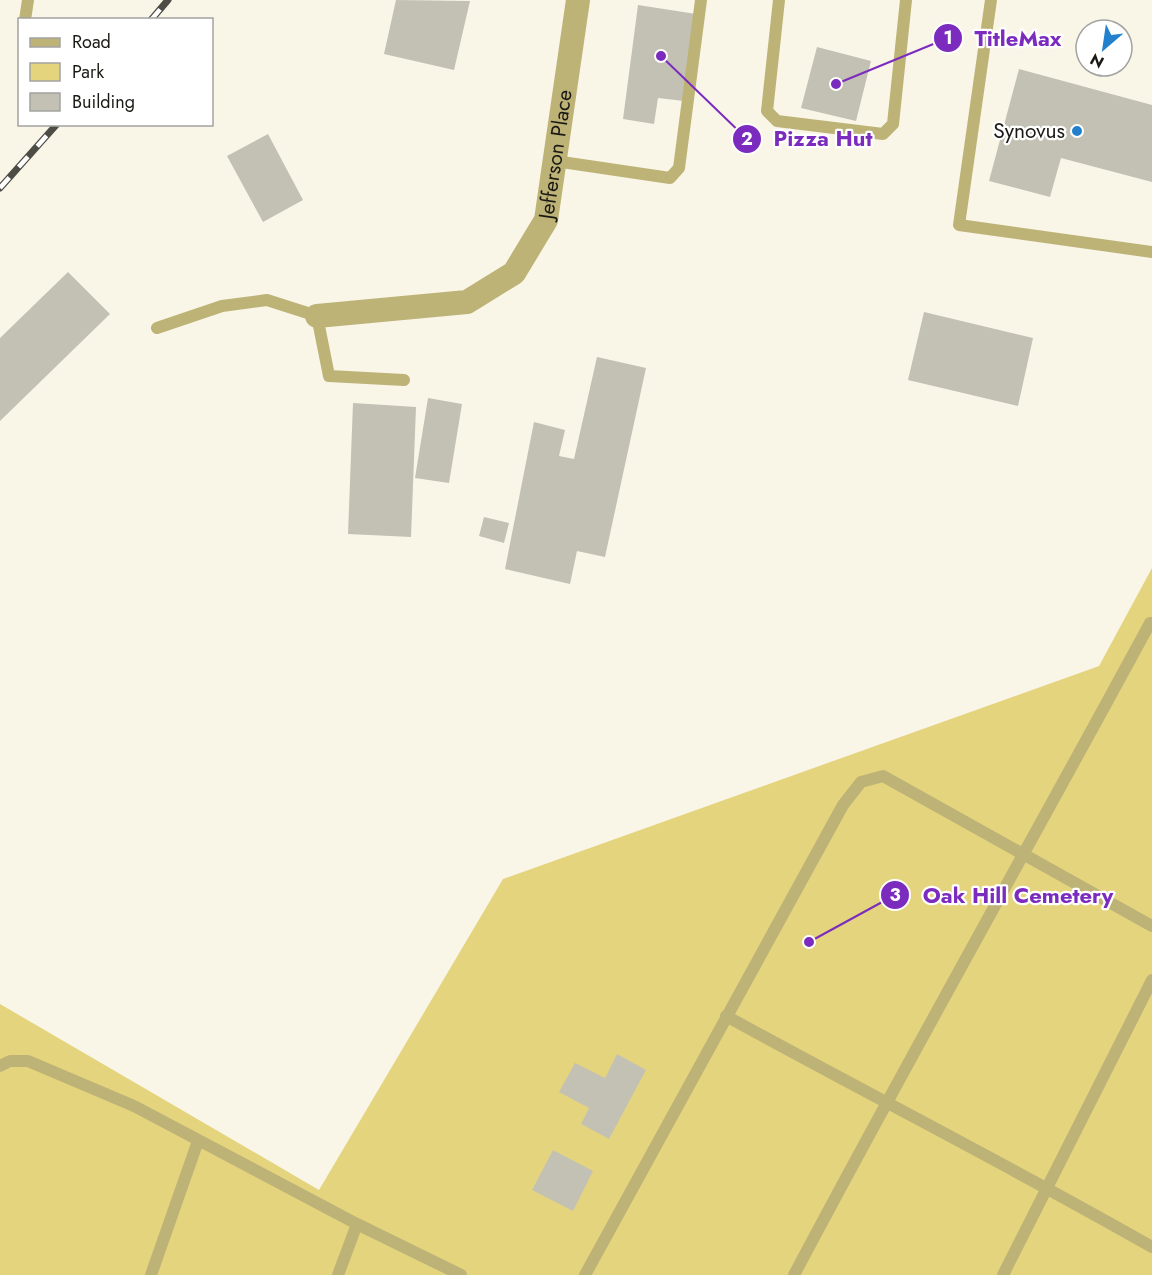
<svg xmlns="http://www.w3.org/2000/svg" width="1152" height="1275" font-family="Jost,sans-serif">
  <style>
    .green { fill: #e5d47e }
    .building { fill: #c3c1b3 }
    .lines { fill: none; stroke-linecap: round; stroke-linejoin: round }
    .lane { stroke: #beb377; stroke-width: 12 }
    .street { stroke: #beb377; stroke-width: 24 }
    .rail-casing { stroke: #4d4c45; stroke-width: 7 }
    .rail { stroke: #fff; stroke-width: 4.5; stroke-dasharray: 14; stroke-linecap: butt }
    .poi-dot { fill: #2280cc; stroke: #fff; stroke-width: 2 }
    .labels { text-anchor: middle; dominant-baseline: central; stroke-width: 4.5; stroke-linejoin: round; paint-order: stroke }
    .poi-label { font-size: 21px; fill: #1a1914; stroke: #fff; text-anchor: end }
    .street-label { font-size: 21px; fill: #1a1914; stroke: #fff }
    .leader { fill: none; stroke: #7b2cbf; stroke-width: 2 }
    .callout-dot { fill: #7b2cbf; stroke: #fff; stroke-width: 2 }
    .mark-label { font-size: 18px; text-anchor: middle; font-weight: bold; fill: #fff }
    .callout-label { font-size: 22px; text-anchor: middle; font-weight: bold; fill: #7b2cbf; stroke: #fff; stroke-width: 4.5; stroke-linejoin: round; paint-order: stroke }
  </style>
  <rect width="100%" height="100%" fill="#f9f6e8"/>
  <path class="green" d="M 1152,568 L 1152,1275 L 0,1275 L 0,1004 L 319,1190 L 503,879 L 1099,666 Z"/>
  <path class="building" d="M 396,0 L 470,1 L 454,70 L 384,54 Z
    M 638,5 L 696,14 L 684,101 L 658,98 L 654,124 L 623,119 Z
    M 817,47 L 871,61 L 856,121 L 801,108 Z
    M 1019,69 L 1152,105 L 1152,182 L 1061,158 L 1050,197 L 989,181 Z
    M 268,134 L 303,200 L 263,222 L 227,156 Z
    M 68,272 L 110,314 L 0,421 L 0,338 Z
    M 924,312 L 1033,338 L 1018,406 L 908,380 Z
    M 597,357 L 646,368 L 605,557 L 577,551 L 570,584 L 505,569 L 534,422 L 565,430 L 559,456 L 574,459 Z
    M 428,398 L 462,404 L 449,483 L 415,478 Z
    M 353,403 L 416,407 L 411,537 L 348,534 Z
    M 484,517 L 509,523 L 504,543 L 479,536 Z
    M 617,1054 L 646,1070 L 609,1139 L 581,1124 L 589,1108 L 559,1092 L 575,1063 L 605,1078 Z
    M 553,1150 L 593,1171 L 573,1211 L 532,1190 Z"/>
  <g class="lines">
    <path class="lane" d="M 779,0 L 767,111 L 777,121 L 883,134 L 893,124 L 906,0
      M 991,0 L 959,225 L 1152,252
      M 25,20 L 28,0
      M 555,161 L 670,178 L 679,168 L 701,0
      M 157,328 L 222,306 L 267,300 L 317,316 L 329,376 L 404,380
      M 726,1016 C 868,1094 1012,1167 1152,1247
      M 0,1066 L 10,1061 L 28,1061 L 134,1106 L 357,1224 L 461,1275
      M 151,1275 L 198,1141
      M 338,1275 L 357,1224
      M 585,1275 L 843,805 L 861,782 L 883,776 L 1152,926
      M 794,1275 C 910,1056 1032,841 1150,623 L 1152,623
      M 1003,1275 L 1152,980"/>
    <path class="street" id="s1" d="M 317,316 L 467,302 L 514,273 L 546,220 L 578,0"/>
    <g class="rail-casing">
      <path id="rail" d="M 151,20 L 168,0
        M 0,188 L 57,124"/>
    </g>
    <use href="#rail" class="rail"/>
  </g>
  <circle class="poi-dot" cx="1077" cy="131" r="6"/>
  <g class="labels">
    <g class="poi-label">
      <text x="1065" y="131">Synovus</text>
    </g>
    <g class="street-label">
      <text stroke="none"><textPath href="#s1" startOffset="334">Jefferson Place</textPath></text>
    </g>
  </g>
  <path class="leader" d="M836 84L948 38M661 56L747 139M809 942L895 895"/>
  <g class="callout-dot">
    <circle cx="836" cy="84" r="6"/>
    <circle cx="661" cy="56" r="6"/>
    <circle cx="809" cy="942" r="6"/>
    <circle cx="948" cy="38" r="15"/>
    <circle cx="747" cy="139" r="15"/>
    <circle cx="895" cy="895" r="15"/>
  </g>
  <g class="mark-label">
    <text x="948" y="44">1</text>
    <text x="747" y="145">2</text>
    <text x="895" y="901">3</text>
  </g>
  <g class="callout-label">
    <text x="1018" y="46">TitleMax</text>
    <text x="823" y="146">Pizza Hut</text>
    <text x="1018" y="903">Oak Hill Cemetery</text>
  </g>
  <rect x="18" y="18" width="195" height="108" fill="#ffffff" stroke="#a3a3a1" stroke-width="1.5"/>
  <rect x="30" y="38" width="30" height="9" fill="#beb377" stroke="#a3a3a1" stroke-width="1.5"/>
  <text x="72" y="48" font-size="18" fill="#1a1914">Road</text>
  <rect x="30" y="63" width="30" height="18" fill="#e5d47e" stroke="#a3a3a1" stroke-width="1.5"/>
  <text x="72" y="78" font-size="18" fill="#1a1914">Park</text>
  <rect x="30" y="93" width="30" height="18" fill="#c3c1b3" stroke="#a3a3a1" stroke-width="1.5"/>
  <text x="72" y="108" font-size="18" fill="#1a1914">Building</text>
  <g transform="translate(1104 48) rotate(209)"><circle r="28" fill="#ffffff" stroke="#a3a3a1" stroke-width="1.5"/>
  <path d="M0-4.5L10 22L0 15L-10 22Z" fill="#2280cc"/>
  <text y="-9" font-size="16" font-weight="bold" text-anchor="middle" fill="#1a1914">N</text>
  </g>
</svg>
